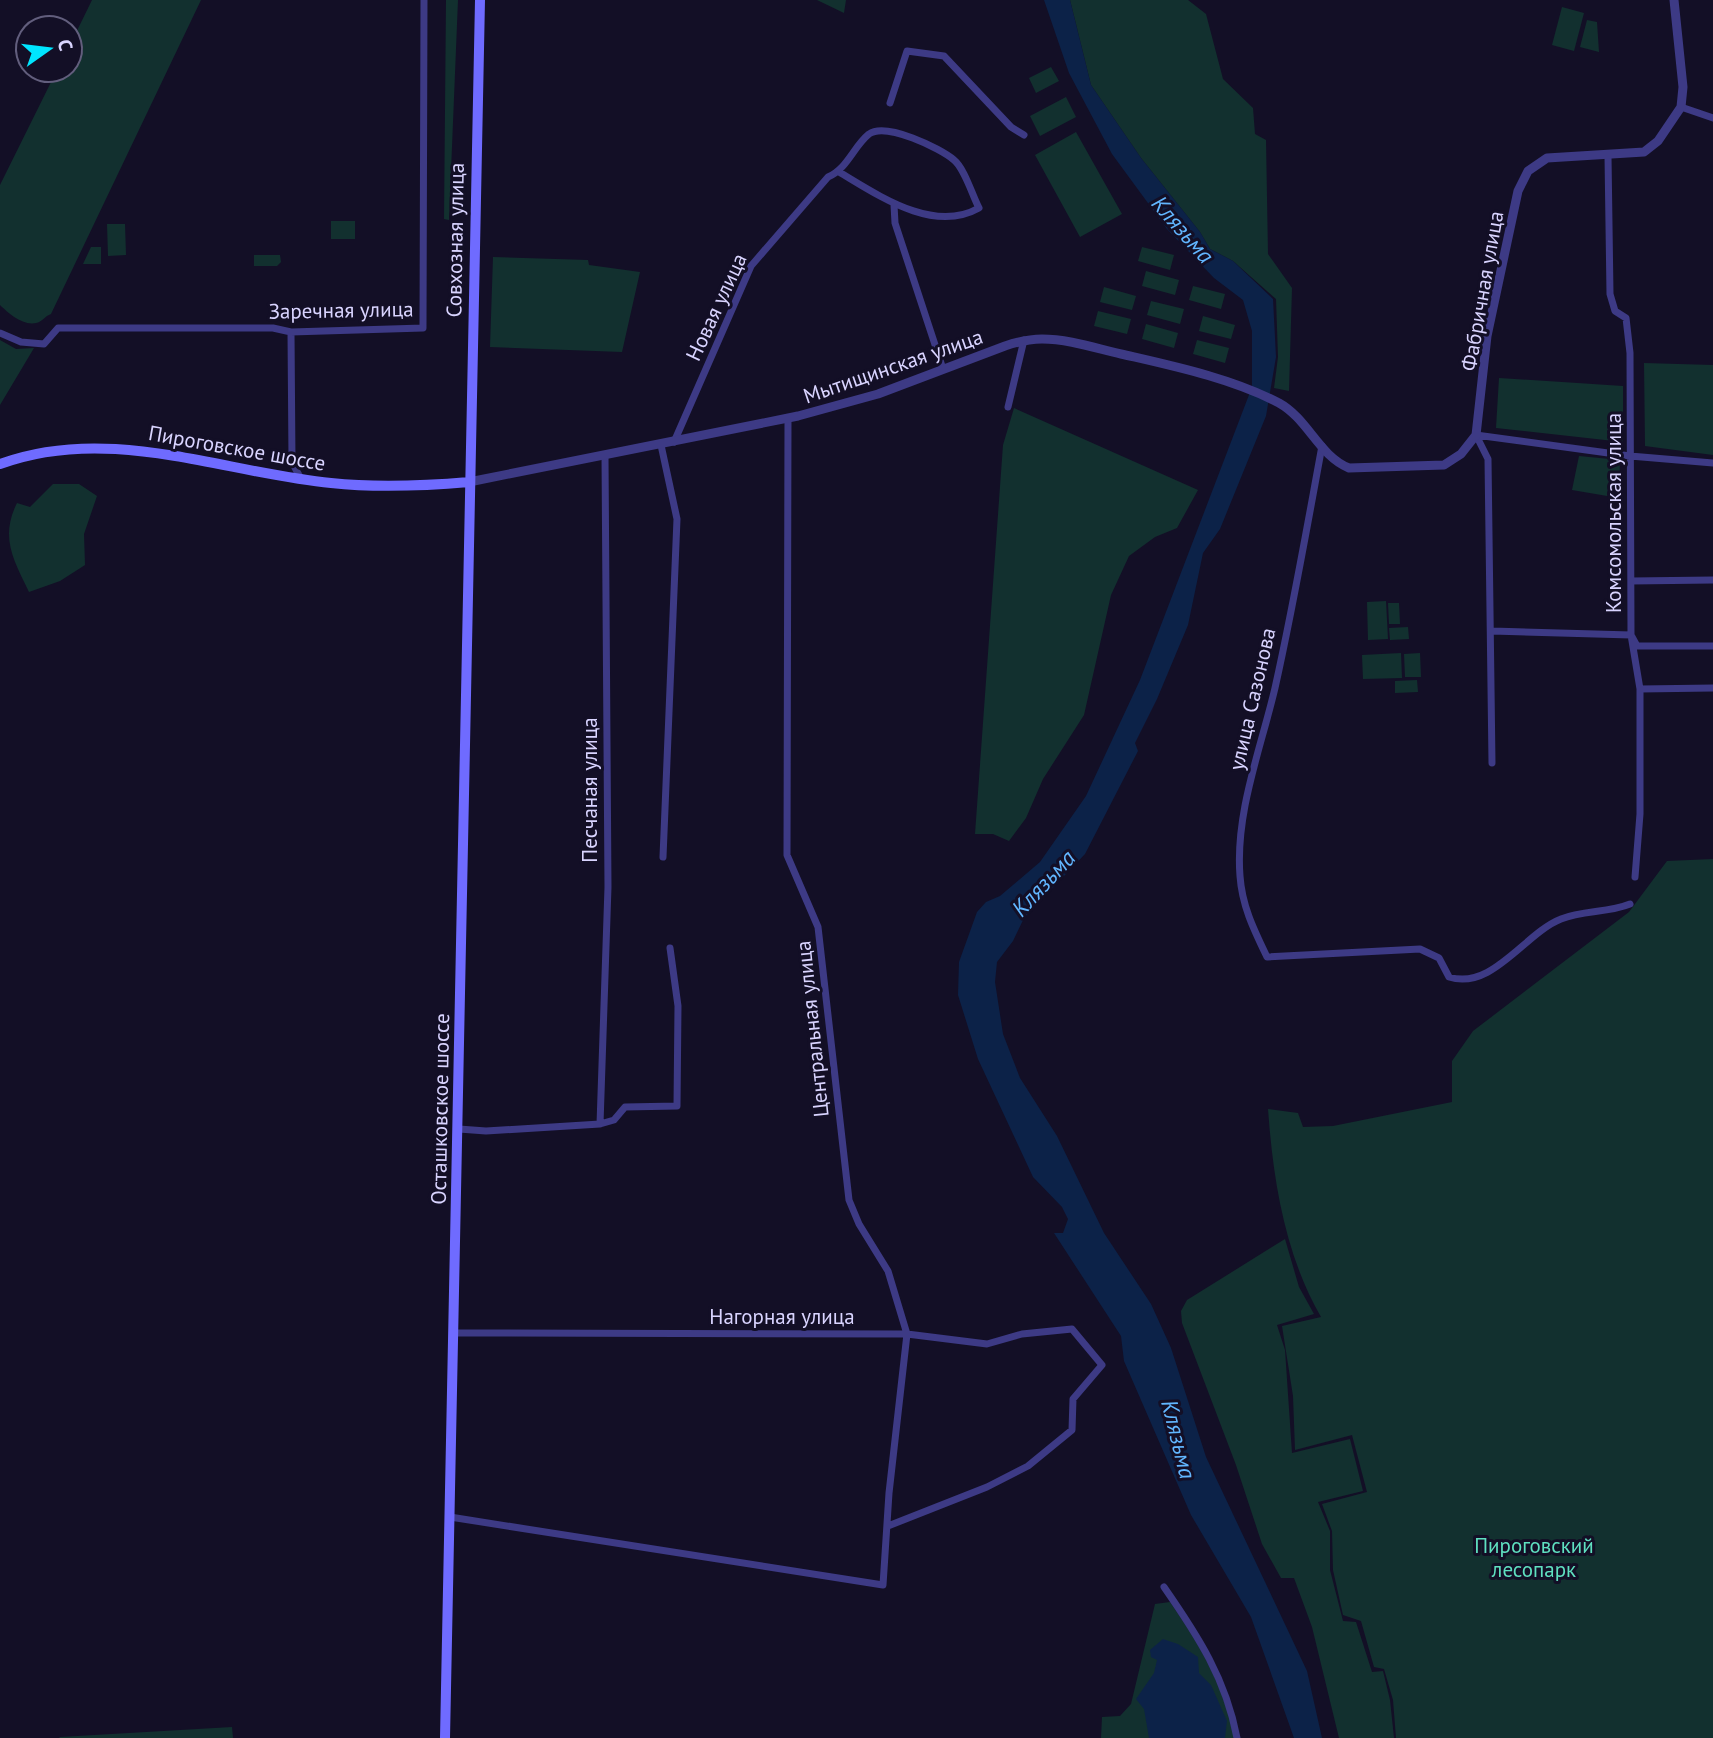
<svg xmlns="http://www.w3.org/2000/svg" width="1713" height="1738" font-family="'PT Sans',sans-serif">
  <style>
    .green { fill: #12302f }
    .water { fill: #0c2248 }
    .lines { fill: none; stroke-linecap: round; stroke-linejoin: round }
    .minor { stroke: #3d3a85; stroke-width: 7 }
    .tertiary { stroke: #3d3a85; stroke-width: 9 }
    .secondary { stroke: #6f6bff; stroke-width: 10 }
    .labels { text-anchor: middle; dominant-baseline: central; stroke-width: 6; stroke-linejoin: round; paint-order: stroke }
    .street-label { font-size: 21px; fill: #d9d4ff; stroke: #130f26 }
    .park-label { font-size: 21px; fill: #5fe0c0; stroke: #130f26 }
    .water-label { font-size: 23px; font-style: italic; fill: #62b6ff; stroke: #130f26 }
  </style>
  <rect width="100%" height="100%" fill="#130f26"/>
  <path class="green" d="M 92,0 L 201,0 L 51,314 C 45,316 42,322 36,323 C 23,326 8,313 0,305 L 0,185 L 57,70 L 70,70 L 70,45 Z
    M 446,0 L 458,0 L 449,220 L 444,219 Z
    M 817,0 L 846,0 L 844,13 Z
    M 1070,0 L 1188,0 L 1206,14 L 1223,79 L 1253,108 L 1255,134 L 1266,140 L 1268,254 L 1292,288 L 1289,391 L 1274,388 L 1278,357 L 1276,299 L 1233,261 L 1210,249 L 1200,232 L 1141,158 L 1091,85 Z
    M 1562,7 L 1584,13 L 1574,51 L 1552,45 Z
    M 1587,20 L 1597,22 L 1599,52 L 1580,47 Z
    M 1051,67 L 1059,81 L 1036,93 L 1029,78 Z
    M 1066,97 L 1076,117 L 1040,136 L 1030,116 Z
    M 1076,132 L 1122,214 L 1080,237 L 1035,155 Z
    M 331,221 L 355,221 L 355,239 L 331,239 Z
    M 107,224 L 125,224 L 126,255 L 108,256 Z
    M 91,247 L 101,247 L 101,264 L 83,264 Z
    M 1142,247 L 1174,255 L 1170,270 L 1138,261 Z
    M 254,255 L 280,255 L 281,262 L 277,266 L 254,266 Z
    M 493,257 L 588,260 L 589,265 L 640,272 L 622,352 L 490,347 Z
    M 1146,271 L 1179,280 L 1175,295 L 1142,286 Z
    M 1193,286 L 1225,294 L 1221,309 L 1189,300 Z
    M 1104,287 L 1136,296 L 1132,310 L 1100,302 Z
    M 1151,301 L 1184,309 L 1180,324 L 1147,315 Z
    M 1098,311 L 1131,319 L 1127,334 L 1094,326 Z
    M 1203,316 L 1235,325 L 1231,339 L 1199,331 Z
    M 1146,324 L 1178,333 L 1174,348 L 1142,339 Z
    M 0,340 L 16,349 L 34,348 L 0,405 Z
    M 1197,340 L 1229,348 L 1225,363 L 1193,354 Z
    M 1644,363 L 1713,365 L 1713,455 L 1645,446 Z
    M 1499,378 L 1623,386 L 1623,442 L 1496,428 Z
    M 1014,408 L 1198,490 L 1177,528 L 1155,537 L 1129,556 L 1111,595 L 1084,715 L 1043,779 L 1026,818 L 1009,841 L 993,834 L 975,834 L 1003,445 Z
    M 1579,456 L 1620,460 L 1619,498 L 1572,490 Z
    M 53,484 L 79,484 L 97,496 L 84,534 L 85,565 L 60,581 L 29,592 C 13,559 0,537 17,503 L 30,507 Z
    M 1386,601 L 1388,639 L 1368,640 L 1367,602 Z
    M 1388,603 L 1399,603 L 1400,624 L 1389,624 Z
    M 1408,627 L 1409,639 L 1390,640 L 1389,628 Z
    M 1401,653 L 1402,678 L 1363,679 L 1362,655 Z
    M 1420,653 L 1421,677 L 1405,677 L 1404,654 Z
    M 1417,680 L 1418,692 L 1395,693 L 1395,681 Z
    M 1713,859 L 1713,1738 L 1396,1738 L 1393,1700 L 1384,1669 L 1374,1667 L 1361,1621 L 1343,1615 L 1333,1570 L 1332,1531 L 1322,1504 L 1367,1492 L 1352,1435 L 1295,1450 L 1293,1396 L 1282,1326 L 1321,1317 C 1285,1255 1273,1180 1268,1109 L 1298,1113 L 1303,1127 L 1333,1126 L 1452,1102 L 1452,1061 L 1473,1031 L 1629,912 L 1667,861 Z
    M 1285,1239 L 1299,1287 L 1314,1314 L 1277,1325 L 1285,1350 L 1292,1453 L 1350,1439 L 1363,1491 L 1318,1502 L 1330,1531 L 1330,1570 L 1343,1621 L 1356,1622 L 1372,1672 L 1383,1671 L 1390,1700 L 1394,1738 L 1339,1738 L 1312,1627 L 1294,1578 L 1281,1578 L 1262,1544 L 1236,1465 L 1182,1323 L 1181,1311 L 1187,1300 Z
    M 1170,1602 C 1203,1650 1221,1681 1235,1738 L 1101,1738 L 1102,1717 L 1120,1716 L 1131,1704 L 1155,1604 Z
    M 232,1727 L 233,1738 L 59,1738 L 60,1737 Z"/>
  <path class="water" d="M 1044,0 L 1070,0 L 1091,85 L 1141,158 L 1200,232 L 1210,249 L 1233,261 L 1273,299 L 1276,357 L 1266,416 L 1220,529 L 1203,553 L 1188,625 L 1157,699 L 1135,743 L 1138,751 L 1085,854 L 1024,918 L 1013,941 L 997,962 L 995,982 L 1003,1034 L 1020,1078 L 1057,1136 L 1104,1233 L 1151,1304 L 1171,1348 L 1206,1457 L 1307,1671 L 1322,1738 L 1294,1738 L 1251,1617 L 1191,1515 L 1124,1361 L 1121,1336 L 1054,1233 L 1063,1233 L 1068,1219 L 1062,1207 L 1033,1177 L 978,1059 L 958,995 L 959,962 L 977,912 L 986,902 L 1000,896 L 1040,862 L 1086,796 L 1140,680 L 1252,387 L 1252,331 L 1243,300 L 1214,278 L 1167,229 L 1112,154 L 1069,73 Z
    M 1163,1639 L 1178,1644 L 1198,1657 L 1199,1673 L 1211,1685 L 1227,1721 L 1225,1738 L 1149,1738 L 1144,1709 L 1136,1699 L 1154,1673 L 1157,1660 L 1151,1657 L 1150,1650 Z"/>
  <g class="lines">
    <path class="minor" d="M 890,103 L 907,51 L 944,56 L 1011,127 L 1024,135
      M 1681,107 L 1713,118
      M 1608,156 L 1610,294 L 1615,311 L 1626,318 L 1630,353 L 1631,635 L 1640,689 L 1640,814 L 1635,877
      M 894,205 L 895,223 L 943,369
      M 291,332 L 292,462 L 301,479
      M 0,333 L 21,342 L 44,344 L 58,328 L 273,328 L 291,332 L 423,328 L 424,0
      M 1008,407 L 1024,340
      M 1476,435 L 1488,459 L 1492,763
      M 1476,435 L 1630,456 L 1713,463
      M 674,442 L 751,266 L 828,177 C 848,168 853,147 869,134 C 886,122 940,148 954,160 C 965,169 972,195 979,208 C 933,234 878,195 839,172
      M 661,445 L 677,519 L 663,857
      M 1322,446 C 1307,527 1293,608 1275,688 C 1261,748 1235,813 1240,876 C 1242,906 1254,930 1267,957 L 1420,949 L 1439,958 L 1449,977 C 1492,991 1525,933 1561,919 C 1583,910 1608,913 1630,904
      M 1631,581 L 1713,580
      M 1492,631 L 1631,635 L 1637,646 L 1713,646
      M 1640,689 L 1713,688
      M 600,1124 L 608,887 L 605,456
      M 459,1129 L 486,1131 L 600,1124 L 614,1120 L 625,1107 L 677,1106 L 678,1006 L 670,948
      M 454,1333 L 907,1334 L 987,1344 L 1022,1334 L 1072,1329 L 1102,1365 L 1073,1399 L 1072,1430 L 1028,1466 L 987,1487 L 888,1526
      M 450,1517 L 883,1585 L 889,1493 L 907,1334 L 888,1271 L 859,1224 L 849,1200 L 818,927 L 787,855 L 788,419
      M 1164,1587 C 1198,1636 1226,1679 1237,1738"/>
    <path class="tertiary" d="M 469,482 L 798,416 L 878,394 L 1005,346 C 1017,342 1028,339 1042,339 C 1068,339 1095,348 1121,354 C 1173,366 1231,378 1279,403 C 1308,419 1319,456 1349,468 L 1444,465 L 1461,454 L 1476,435 L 1487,336 L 1518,191 L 1528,171 L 1547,158 L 1644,152 L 1658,141 L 1681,107 L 1683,87 L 1674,0"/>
    <path class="secondary" d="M 0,464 C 109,424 220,472 331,483 C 377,488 423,486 469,482
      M 445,1738 L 480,0"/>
  </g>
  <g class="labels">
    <g class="street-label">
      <text transform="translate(455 240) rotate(-89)">Совхозная улица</text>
      <text transform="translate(1482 291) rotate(-80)">Фабричная улица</text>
      <text transform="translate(716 307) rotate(-65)">Новая улица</text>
      <text transform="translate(341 310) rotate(-1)">Заречная улица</text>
      <text transform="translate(893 366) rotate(-19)">Мытищинская улица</text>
      <text transform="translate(237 448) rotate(10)">Пироговское шоссе</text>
      <text transform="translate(1613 513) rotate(-90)">Комсомольская улица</text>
      <text transform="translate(1252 699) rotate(-77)">улица Сазонова</text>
      <text transform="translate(589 790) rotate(-90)">Песчаная улица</text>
      <text transform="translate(812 1029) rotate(-96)">Центральная улица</text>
      <text transform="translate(440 1109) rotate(-89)">Осташковское шоссе</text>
      <text x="782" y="1316">Нагорная улица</text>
    </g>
    <g class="park-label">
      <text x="1534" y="1545">Пироговский<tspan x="1534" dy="24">лесопарк</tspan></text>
    </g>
    <g class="water-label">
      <text transform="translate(1183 229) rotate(49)">Клязьма</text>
      <text transform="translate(1043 883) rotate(-47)">Клязьма</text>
      <text transform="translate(1179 1439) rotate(76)">Клязьма</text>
    </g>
  </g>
  <g transform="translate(49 49) rotate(76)"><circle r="33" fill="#130f26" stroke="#625e7d" stroke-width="2"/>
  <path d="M0-5L12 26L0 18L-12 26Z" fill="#00e5ff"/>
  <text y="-10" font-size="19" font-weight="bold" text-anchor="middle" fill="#d9d4ff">С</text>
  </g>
</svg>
